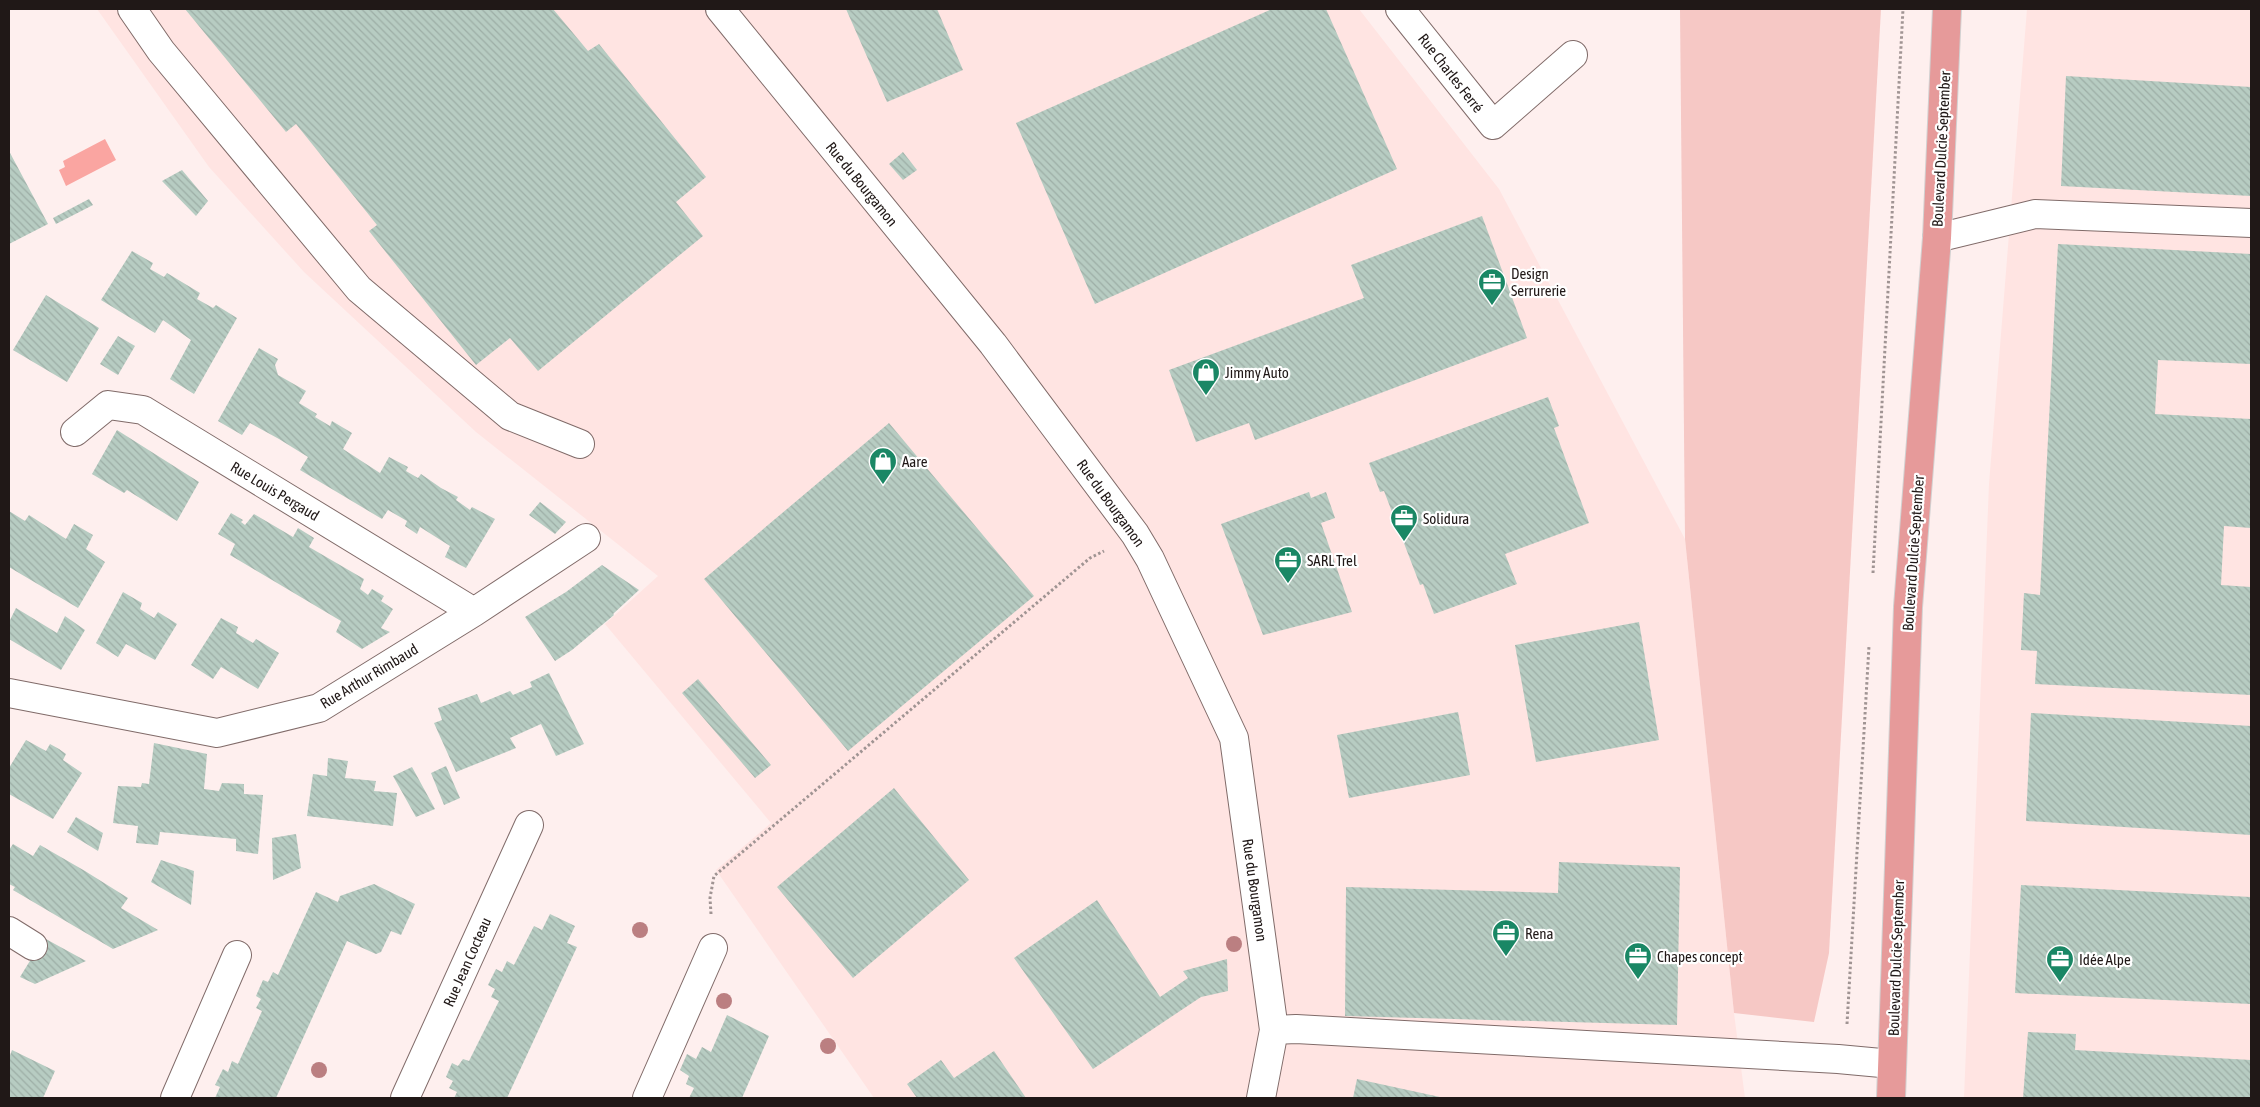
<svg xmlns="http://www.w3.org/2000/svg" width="2260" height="1107" font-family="'Asap Condensed',sans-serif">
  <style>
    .built { fill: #ffe4e2 }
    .green { fill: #f6c8c5 }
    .water { fill: #faa5a1 }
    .building { fill: url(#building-back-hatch) }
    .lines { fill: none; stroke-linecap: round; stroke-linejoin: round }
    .minor-casing { stroke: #806b69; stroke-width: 30 }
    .major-casing { stroke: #d2d1d1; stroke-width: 30 }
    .path { stroke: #a09493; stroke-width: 3; stroke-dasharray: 2.5 2.5; stroke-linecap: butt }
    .minor { stroke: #fff; stroke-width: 28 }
    .major { stroke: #e69a9a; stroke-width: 28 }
    .tree { fill: #bb7f81 }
    .labels { text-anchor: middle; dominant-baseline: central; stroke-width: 4.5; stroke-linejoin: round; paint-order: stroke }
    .street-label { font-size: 15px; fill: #201817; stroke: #fff }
    .poi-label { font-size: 15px; fill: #201817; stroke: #fff; text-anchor: start }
  </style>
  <defs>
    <pattern id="building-back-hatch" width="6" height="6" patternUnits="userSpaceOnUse" patternTransform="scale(1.25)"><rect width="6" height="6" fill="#b7ccc2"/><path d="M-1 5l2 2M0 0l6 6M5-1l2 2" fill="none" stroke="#9daea6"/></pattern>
  </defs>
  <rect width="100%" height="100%" fill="#feefee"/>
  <path class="built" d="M 97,9 L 1359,9 L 1499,189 L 1685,539 L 1734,1013 L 1745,1098 L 874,1098 L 716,870 L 771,823 L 605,624 L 658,576 L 476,432 L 304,272 L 209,167 Z
    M 2027,9 L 2251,9 L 2251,1098 L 1964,1098 L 1989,484 Z"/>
  <path class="green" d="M 1680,9 L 1881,9 L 1829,953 L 1814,1022 L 1734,1013 L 1685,539 Z"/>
  <path class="water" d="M 105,139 L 116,160 L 66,186 L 59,170 L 65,167 L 63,161 Z"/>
  <path class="building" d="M 185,9 L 553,9 L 588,51 L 599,44 L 706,177 L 676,202 L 703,236 L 538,371 L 510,338 L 476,365 L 369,231 L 377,225 L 296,124 L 286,132 Z
    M 846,9 L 937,9 L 963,70 L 887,102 Z
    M 1272,9 L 1326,9 L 1397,169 L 1095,304 L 1016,123 Z
    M 2066,76 L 2251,87 L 2251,196 L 2061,186 Z
    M 9,151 L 48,224 L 9,244 Z
    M 903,152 L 917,170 L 903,180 L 889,164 Z
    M 182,170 L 208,201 L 196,216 L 162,181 Z
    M 89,199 L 93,205 L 56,224 L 53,218 Z
    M 1482,216 L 1527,338 L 1255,440 L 1249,423 L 1196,442 L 1169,370 L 1364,298 L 1351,265 Z
    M 2058,244 L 2251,254 L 2251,364 L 2158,360 L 2155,414 L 2251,419 L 2251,528 L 2224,526 L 2221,585 L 2251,587 L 2251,695 L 2035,684 L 2037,651 L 2021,650 L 2024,593 L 2040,595 Z
    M 132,251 L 153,263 L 150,269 L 164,277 L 167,273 L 200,293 L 197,299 L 213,308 L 216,305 L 237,318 L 194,394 L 170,379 L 191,340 L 163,320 L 155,333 L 101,300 Z
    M 46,295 L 99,328 L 67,382 L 13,350 Z
    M 118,336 L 135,346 L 118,375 L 100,364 Z
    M 259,348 L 278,359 L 275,365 L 278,375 L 306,391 L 299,403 L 317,414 L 315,417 L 330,426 L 332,421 L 352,433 L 343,449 L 380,473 L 389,457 L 408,467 L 406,471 L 418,478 L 421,474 L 441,488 L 458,497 L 456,500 L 470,510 L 472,507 L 495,519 L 466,568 L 445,557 L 450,546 L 420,527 L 417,534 L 405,526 L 407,521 L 388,510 L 382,519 L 300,470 L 308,457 L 279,439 L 250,423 L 242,435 L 218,421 Z
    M 1548,397 L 1559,426 L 1554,428 L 1589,523 L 1505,554 L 1517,584 L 1434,614 L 1423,584 L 1420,585 L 1384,491 L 1380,492 L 1369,463 Z
    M 889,423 L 1034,596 L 848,751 L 704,579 Z
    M 117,430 L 199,482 L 177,521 L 127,490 L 124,493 L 92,474 Z
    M 1309,492 L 1311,498 L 1326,492 L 1335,518 L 1321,523 L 1352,612 L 1263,635 L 1221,524 Z
    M 540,502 L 566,522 L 555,534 L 529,515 Z
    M 9,511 L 25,521 L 29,515 L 66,539 L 74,524 L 93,535 L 86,549 L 105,562 L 78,608 L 9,567 Z
    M 231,513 L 243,520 L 241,522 L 245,525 L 254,514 L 293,537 L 298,528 L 314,538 L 309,547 L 364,579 L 360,589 L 368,595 L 372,589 L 384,596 L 381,601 L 393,609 L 381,628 L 390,632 L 362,649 L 336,632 L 341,621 L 230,555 L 235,544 L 218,534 Z
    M 602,565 L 639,590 L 613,614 L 614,615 L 572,650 L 555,661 L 525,617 L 566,592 Z
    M 123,592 L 142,603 L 140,609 L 154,618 L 158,612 L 177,624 L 155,660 L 126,644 L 118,657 L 96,643 Z
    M 16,608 L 57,633 L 65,616 L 85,630 L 61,670 L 9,639 L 9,622 Z
    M 221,618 L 238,627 L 236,633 L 253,643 L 256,639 L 279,653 L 258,689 L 221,667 L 213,679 L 191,665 Z
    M 1639,622 L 1659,740 L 1536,762 L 1515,645 Z
    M 549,673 L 584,744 L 556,756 L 541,724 L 510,738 L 516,748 L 456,772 L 434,723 L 442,720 L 438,708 L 477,694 L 481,703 L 510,691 L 513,695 L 532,687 L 530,682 Z
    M 698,679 L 771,765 L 755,778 L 682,693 Z
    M 1458,712 L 1470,775 L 1349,798 L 1337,735 Z
    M 2031,713 L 2251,726 L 2251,835 L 2026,821 Z
    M 26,740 L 46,751 L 50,744 L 59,749 L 66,754 L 63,760 L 82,773 L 53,819 L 9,794 L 9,768 Z
    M 154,743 L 207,754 L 204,789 L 219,791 L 222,783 L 244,784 L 244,794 L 263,795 L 258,854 L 236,851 L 236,839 L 160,832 L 158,845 L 136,843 L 138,826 L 113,823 L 118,786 L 141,787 L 142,783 L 149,784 Z
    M 328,758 L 348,761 L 345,778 L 376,781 L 374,791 L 397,793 L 393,826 L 307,816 L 313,774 L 327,776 Z
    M 446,766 L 460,798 L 444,805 L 431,773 Z
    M 412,767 L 435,809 L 416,817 L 393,776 Z
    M 894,788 L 969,880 L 853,978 L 777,887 Z
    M 76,817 L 103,833 L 98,851 L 67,832 Z
    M 296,834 L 301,868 L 273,880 L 272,838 Z
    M 13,844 L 33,856 L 40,845 L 85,871 L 128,898 L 121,908 L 158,930 L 113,949 L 13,890 L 15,887 L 9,884 L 9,850 Z
    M 161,860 L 194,871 L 191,905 L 151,882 Z
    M 1559,862 L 1680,867 L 1677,1025 L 1345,1016 L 1346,887 L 1558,893 Z
    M 374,884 L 415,904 L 401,935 L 391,931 L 381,952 L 376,954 L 347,941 L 276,1098 L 215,1098 L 220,1087 L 215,1085 L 223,1069 L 228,1072 L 232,1061 L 238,1064 L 262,1011 L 256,1008 L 261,999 L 256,996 L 259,989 L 263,980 L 268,982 L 273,972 L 278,975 L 316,892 L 338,902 L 340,896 Z
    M 2021,885 L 2251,897 L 2251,1004 L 2015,993 Z
    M 1097,900 L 1160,997 L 1188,978 L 1183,971 L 1227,959 L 1228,991 L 1201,997 L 1093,1069 L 1014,958 Z
    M 550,914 L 575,926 L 567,943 L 577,947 L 507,1098 L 454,1098 L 457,1092 L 449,1088 L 453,1081 L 446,1077 L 452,1063 L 458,1066 L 463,1059 L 469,1061 L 499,1001 L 491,997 L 495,989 L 488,985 L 496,969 L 502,972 L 507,961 L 514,965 L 534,926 L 542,930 Z
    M 44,938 L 86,961 L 35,984 L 20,977 Z
    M 727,1015 L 769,1036 L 742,1098 L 689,1098 L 694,1088 L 686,1084 L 689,1076 L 680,1070 L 687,1054 L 696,1059 L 702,1047 L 711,1052 Z
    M 2028,1032 L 2076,1034 L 2075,1050 L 2251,1060 L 2251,1098 L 2023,1098 Z
    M 12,1050 L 55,1071 L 43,1098 L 9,1098 L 9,1058 Z
    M 994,1051 L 1026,1098 L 917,1098 L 907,1084 L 941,1060 L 954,1078 Z
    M 1357,1079 L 1440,1097 L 1440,1098 L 1353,1098 Z"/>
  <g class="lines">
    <g class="minor-casing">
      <path id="minor" d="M 132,9 L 161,51 L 359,289 L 510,416 L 580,444
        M 720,9 L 993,344 L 1135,534 L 1150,559 L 1234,738 L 1274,1030 L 1261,1098
        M 1400,9 L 1493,125 L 1573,55
        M 1937,238 L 2035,214 L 2251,223
        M 75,432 L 108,405 L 143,410 L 474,612
        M 9,693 L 217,733 L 319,708 L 474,612 L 586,538
        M 9,931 L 33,946
        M 1274,1030 L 1296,1029 L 1838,1059 L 1892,1064
        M 175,1098 L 237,955
        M 405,1098 L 529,825
        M 647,1098 L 713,948"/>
    </g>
    <g class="major-casing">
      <path id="major" d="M 1891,1098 L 1908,607 L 1937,238 L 1947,9"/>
    </g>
    <path class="path" d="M 1873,573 L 1903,9
      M 711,914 L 710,898 L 714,876 L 1090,558 L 1104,551
      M 1847,1024 L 1869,646"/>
    <use href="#minor" class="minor"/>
    <use href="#major" class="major"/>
  </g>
  <g class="tree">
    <circle cx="640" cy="930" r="8"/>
    <circle cx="1234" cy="944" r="8"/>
    <circle cx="724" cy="1001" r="8"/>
    <circle cx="828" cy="1046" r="8"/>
    <circle cx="319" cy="1070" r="8"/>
  </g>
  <defs>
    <g id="office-pin" transform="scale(1.4375)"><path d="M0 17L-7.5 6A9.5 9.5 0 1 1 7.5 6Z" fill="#1a8765" stroke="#fff"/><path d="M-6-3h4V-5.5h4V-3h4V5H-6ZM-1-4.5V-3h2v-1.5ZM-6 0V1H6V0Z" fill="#fff"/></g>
    <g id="shop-pin" transform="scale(1.4375)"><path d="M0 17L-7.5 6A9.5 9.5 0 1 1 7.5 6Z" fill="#1a8765" stroke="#fff"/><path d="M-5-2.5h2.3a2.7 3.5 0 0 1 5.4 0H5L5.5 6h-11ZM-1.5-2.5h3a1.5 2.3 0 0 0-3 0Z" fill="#fff"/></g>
  </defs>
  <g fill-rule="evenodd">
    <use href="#office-pin" x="1492" y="282"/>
    <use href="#shop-pin" x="1206" y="372"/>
    <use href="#shop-pin" x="883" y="461"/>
    <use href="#office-pin" x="1404" y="518"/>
    <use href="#office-pin" x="1288" y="560"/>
    <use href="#office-pin" x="1506" y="933"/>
    <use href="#office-pin" x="1638" y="956"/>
    <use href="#office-pin" x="2060" y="959"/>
  </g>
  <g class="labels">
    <g class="street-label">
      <text transform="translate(1451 73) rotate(52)">Rue Charles Ferré</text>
      <text transform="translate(1941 149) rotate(-87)">Boulevard Dulcie September</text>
      <text transform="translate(862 184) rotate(51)">Rue du Bourgamon</text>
      <text transform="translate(275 491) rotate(31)">Rue Louis Pergaud</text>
      <text transform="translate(1111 503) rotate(54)">Rue du Bourgamon</text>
      <text transform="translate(1913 553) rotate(-86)">Boulevard Dulcie September</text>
      <text transform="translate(369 676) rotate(-31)">Rue Arthur Rimbaud</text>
      <text transform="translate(1255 890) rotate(82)">Rue du Bourgamon</text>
      <text transform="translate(1896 958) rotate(-88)">Boulevard Dulcie September</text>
      <text transform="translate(467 962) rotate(-66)">Rue Jean Cocteau</text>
    </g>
    <g class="poi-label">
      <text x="1511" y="273">Design<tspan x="1511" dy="17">Serrurerie</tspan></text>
      <text x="1225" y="372">Jimmy Auto</text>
      <text x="902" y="461">Aare</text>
      <text x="1423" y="518">Solidura</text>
      <text x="1307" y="560">SARL Trel</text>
      <text x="1525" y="933">Rena</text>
      <text x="1657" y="956">Chapes concept</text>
      <text x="2079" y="959">Idée Alpe</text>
    </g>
  </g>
  <rect width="2260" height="1107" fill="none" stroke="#201817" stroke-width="20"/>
</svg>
